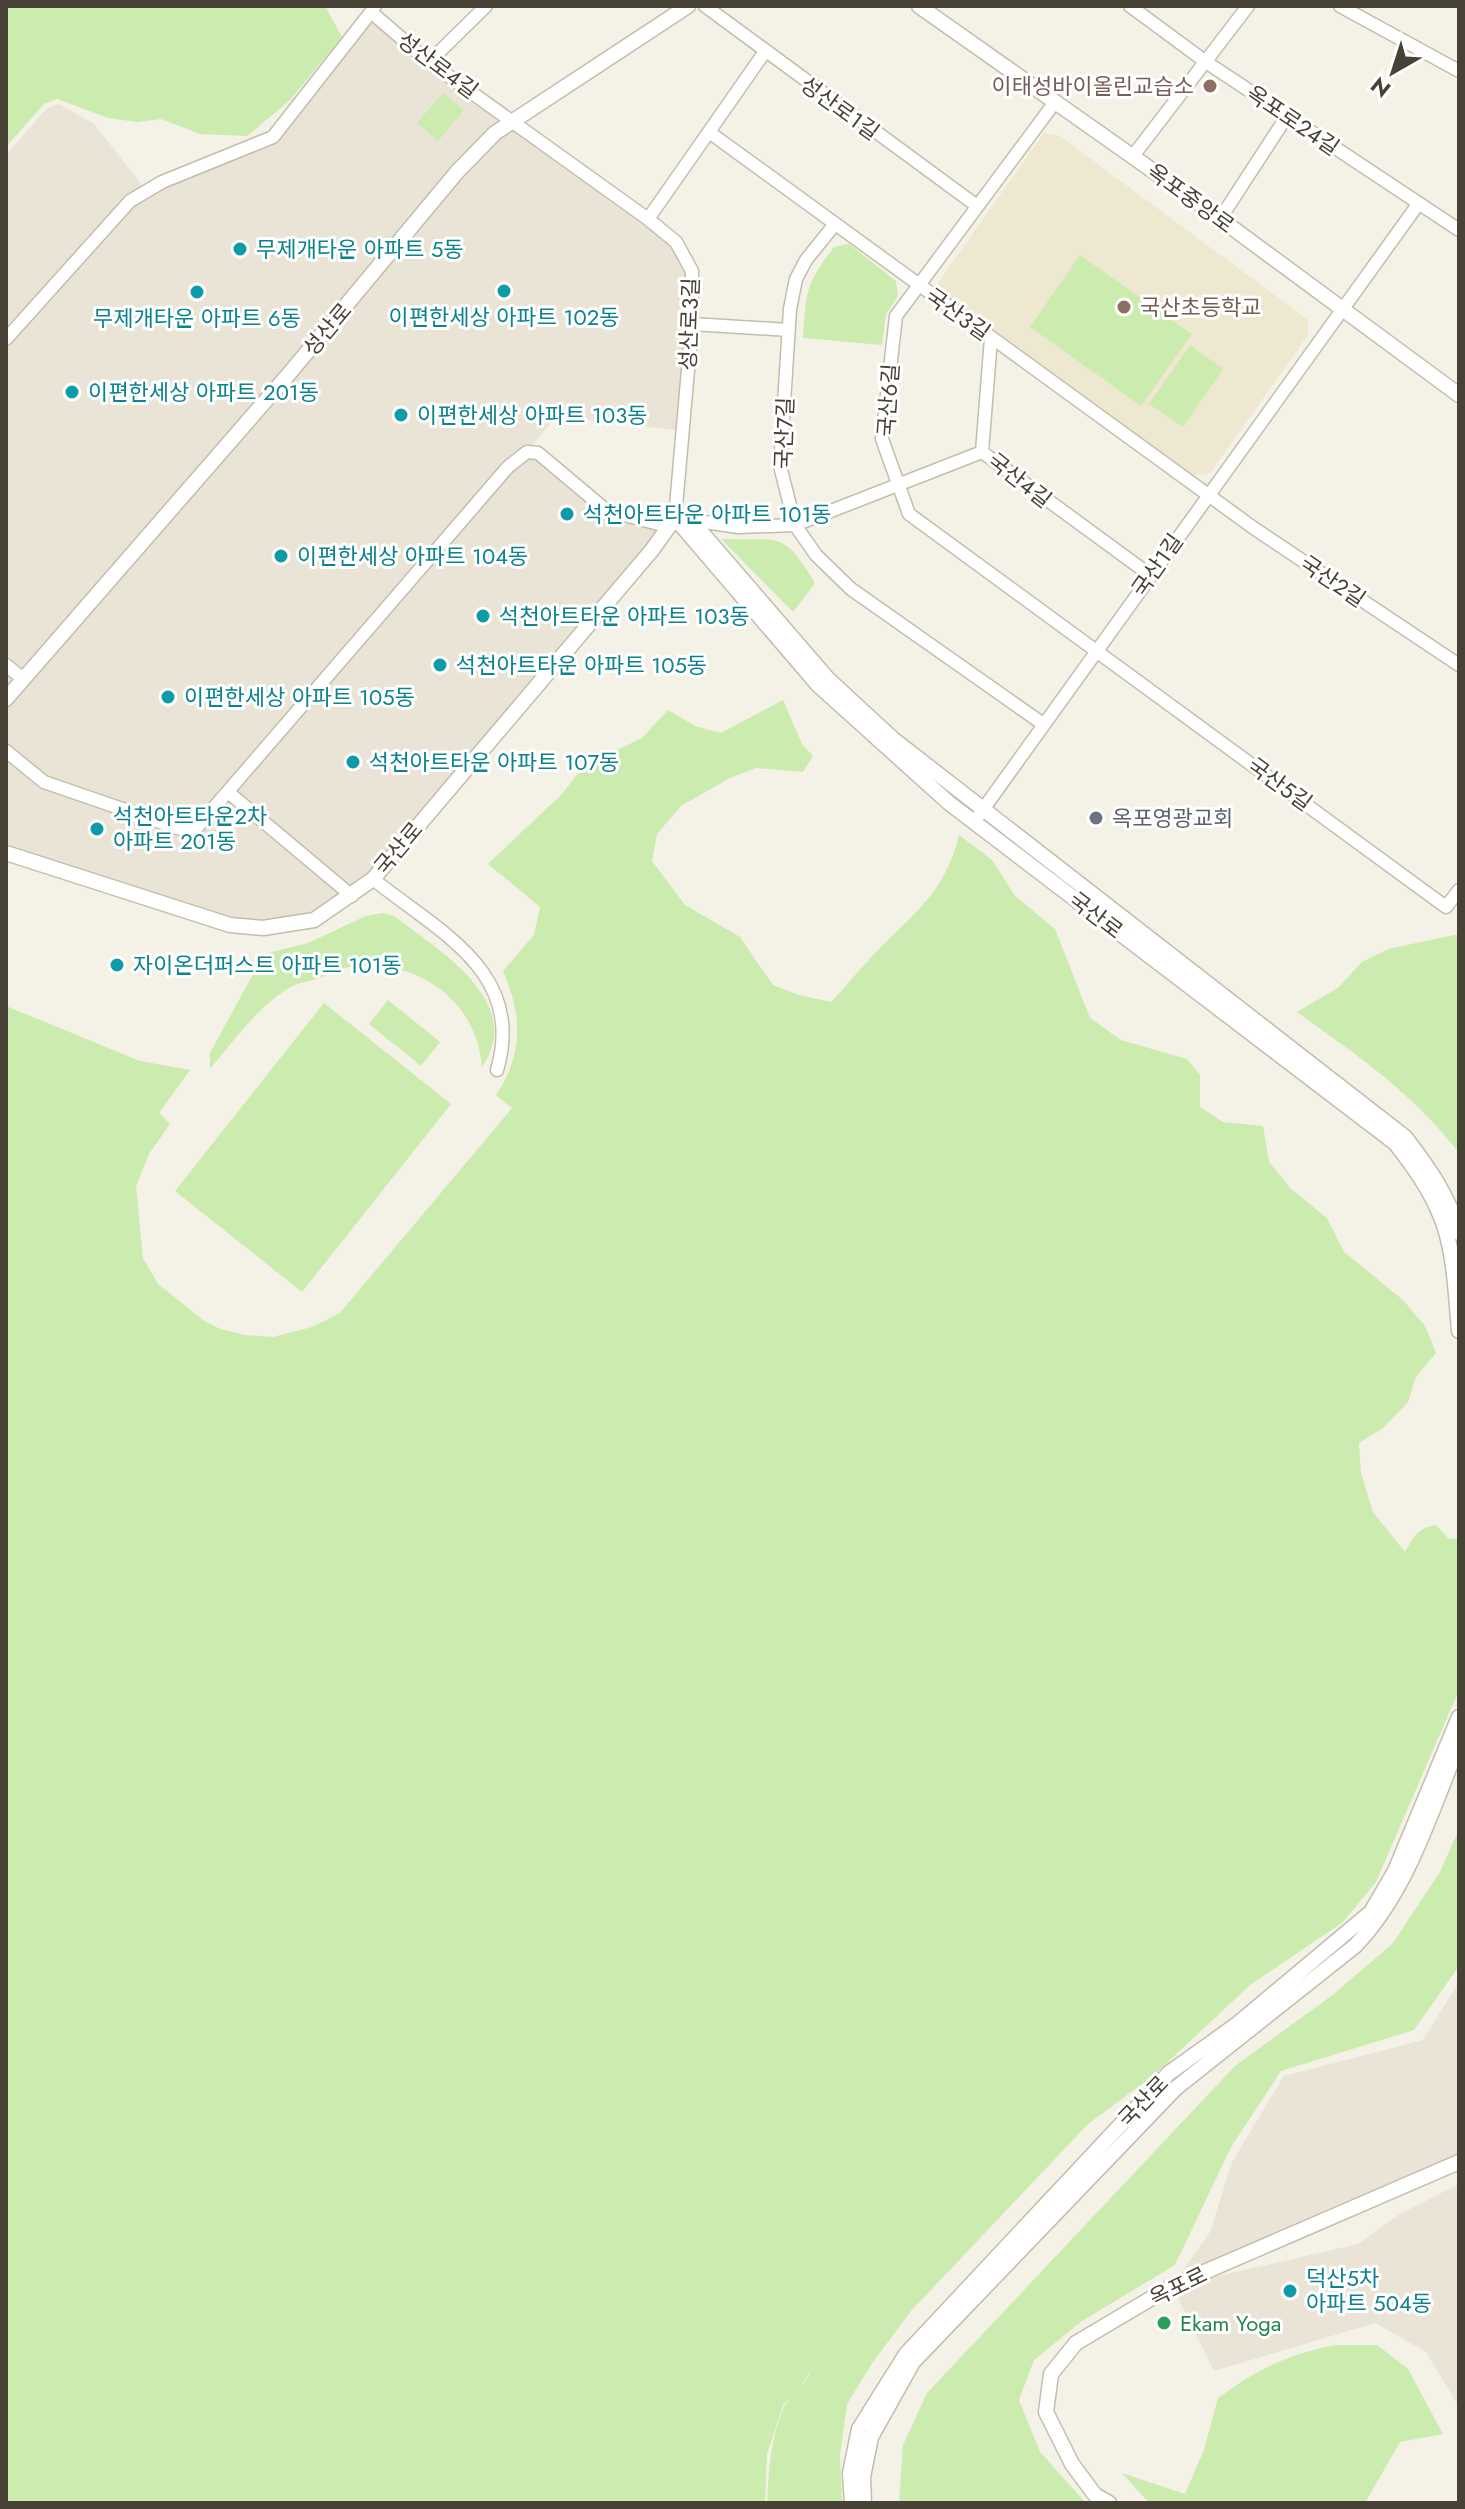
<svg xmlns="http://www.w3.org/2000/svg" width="1465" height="2509" font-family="Jost,'Noto Sans KR',sans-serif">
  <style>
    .residential { fill: #e9e4d5 }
    .education { fill: #eee8d1 }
    .green { fill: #ccebae }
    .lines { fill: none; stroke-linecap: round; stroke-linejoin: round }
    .minor-casing { stroke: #c3bdac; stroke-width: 15 }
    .tertiary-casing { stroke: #c3bdac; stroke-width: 17 }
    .minor { stroke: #fff; stroke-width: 12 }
    .tertiary { stroke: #fff; stroke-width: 14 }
    .education-dot { fill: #8d6e63; stroke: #fff; stroke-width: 3 }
    .culture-dot { fill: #0f9aa8; stroke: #fff; stroke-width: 3 }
    .worship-dot { fill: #6b7280; stroke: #fff; stroke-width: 3 }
    .leisure-dot { fill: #2e9e5b; stroke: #fff; stroke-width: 3 }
    .labels { text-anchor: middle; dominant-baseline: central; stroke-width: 6; stroke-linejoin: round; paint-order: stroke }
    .street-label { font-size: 22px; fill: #484236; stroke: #fff }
    .education-label { font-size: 22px; fill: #785e54; stroke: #fff; text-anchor: end }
    .culture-label { font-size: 22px; fill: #0d838f; stroke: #fff; text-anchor: start }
    .worship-label { font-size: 22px; fill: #5b616d; stroke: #fff; text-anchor: start }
    .leisure-label { font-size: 22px; fill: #27864d; stroke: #fff; text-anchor: start }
  </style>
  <rect width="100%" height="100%" fill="#f4f1e7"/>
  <path class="residential" d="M 371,12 L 676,242 L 692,271 L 683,431 L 556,416 L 528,451 L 606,510 L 666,526 L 373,879 L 335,908 L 263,928 L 6,853 L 6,155 L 47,108 L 59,104 L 94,124 L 146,190 L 273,137 Z
    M 1459,1982 L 1459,2162 L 1179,2285 L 1358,2244 L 1400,2214 L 1459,2184 L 1459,2407 L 1426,2352 L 1375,2323 L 1214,2371 L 1172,2286 L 1210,2232 L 1232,2162 L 1284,2076 L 1423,2040 Z"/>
  <path class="education" d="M 1044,133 L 1060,136 L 1308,320 L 1308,335 L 1210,473 L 1192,476 L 940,294 L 938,283 Z"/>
  <path class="green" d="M 6,6 L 325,6 L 342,37 L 290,100 L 247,136 L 200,134 L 161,119 L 137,122 L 108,118 L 57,99 L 44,104 L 6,147 Z
    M 443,93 L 464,110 L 438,141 L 417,123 Z
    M 849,244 L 896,281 L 898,296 L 886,314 L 882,345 L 803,338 C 806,292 805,285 834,247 Z
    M 1080,255 L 1192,334 L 1141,406 L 1030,327 Z
    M 1190,345 L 1223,369 L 1183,427 L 1149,404 Z
    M 721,539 C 780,541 783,529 815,583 L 793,612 Z
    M 783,700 L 802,744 L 813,756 L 803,772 L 756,768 L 730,778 L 681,806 L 657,834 L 652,861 L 685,905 L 740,937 L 773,985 L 799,995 L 831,1002 C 848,984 864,964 882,946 C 918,911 947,887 959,835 L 992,860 L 1015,896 L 1055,929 L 1090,1018 L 1121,1040 L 1187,1059 L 1200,1075 L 1200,1107 L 1223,1122 L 1263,1126 L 1269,1162 L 1291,1189 L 1327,1218 L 1344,1252 L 1403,1300 L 1425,1326 L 1436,1353 L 1416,1377 L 1408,1402 L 1383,1428 L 1359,1443 L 1361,1473 L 1373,1512 L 1405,1552 C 1414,1537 1417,1528 1436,1525 L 1449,1539 L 1459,1538 L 1459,1690 L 1376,1882 L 1343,1922 L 1250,1985 L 1154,2075 L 1088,2124 L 911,2311 L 873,2362 L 847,2404 L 840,2456 L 842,2503 L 767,2503 C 769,2471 770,2440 783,2409 C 789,2396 804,2390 811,2369 L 799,2390 L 783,2405 L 767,2454 L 765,2503 L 6,2503 L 6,1006 L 140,1061 L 190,1070 L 159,1113 L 170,1124 L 149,1154 L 136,1186 L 143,1258 L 158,1284 L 203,1320 L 220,1329 L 245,1335 L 273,1337 L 312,1327 L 340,1313 L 512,1108 L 496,1095 C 524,1054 522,1015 503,971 L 534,935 L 540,907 L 488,864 L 562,794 L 584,766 L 642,738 L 668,710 L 695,726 L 721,733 Z
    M 383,913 L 394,916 C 437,949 527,1002 482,1067 C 477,998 413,955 345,968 C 336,970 326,976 316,979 C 307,982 296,983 287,989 C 256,1009 234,1040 210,1069 L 210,1053 L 264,954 L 308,943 L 366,916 Z
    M 1459,934 L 1459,1153 C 1414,1094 1357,1055 1297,1012 L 1338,988 L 1362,962 L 1388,949 Z
    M 388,1000 L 440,1042 L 421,1066 L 369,1024 Z
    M 324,1003 L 451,1104 L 302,1292 L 175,1191 Z
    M 1459,1829 L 1459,1966 L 1414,2030 L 1281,2071 L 1231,2147 L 1175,2265 L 1082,2321 L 1034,2360 L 1019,2400 L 1040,2452 L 1086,2503 L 899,2503 L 903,2445 L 927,2393 L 1235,2066 L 1334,1994 L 1393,1943 L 1440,1872 Z
    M 1335,2345 L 1377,2345 L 1408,2369 L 1443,2434 L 1400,2442 L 1365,2503 L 1149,2503 L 1122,2473 L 1185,2494 L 1204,2450 L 1218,2398 C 1258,2369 1286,2355 1335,2345 Z"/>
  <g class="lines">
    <g class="minor-casing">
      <path id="minor" d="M 375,6 L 371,12 L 429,62 L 648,219 L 676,242 L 692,271 L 692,324 L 675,518
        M 705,6 L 977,206
        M 1130,6 L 1206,62 L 1459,230
        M 1340,6 L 1459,71
        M 429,62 L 486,6
        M 1055,102 L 896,316 L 882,439 L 909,514 L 1446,907 L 1459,890
        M 709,132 L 1255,529 L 1459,665
        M 1133,156 L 1248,6
        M 648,219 L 764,53
        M 1220,219 L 1287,116
        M 835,224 L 806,260 L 796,279 L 790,309 L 780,466 L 795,525 L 816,555 L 851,589 L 1043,724
        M 692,324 L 789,330
        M 991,338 L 982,452 L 1150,575
        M 6,339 L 130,201 L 162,182 L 273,137 L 371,12
        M 691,520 L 738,527 L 795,525 L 982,452
        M 6,665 L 23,679
        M 6,751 L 44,782 L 192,833 L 508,467 L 527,452 L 538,453 L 606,510 L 666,526
        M 228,792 L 352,896
        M 974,822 L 1419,203
        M 373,879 C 439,932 526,972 497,1070"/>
    </g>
    <g class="tertiary-casing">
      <path id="tertiary" d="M 919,6 L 1200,204 L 1459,395
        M 675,518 L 818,685 L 949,803 L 1395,1143 C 1452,1215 1452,1243 1459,1331
        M 675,518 L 691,520 L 828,679 L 893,739 L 1405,1137 C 1428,1167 1449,1196 1459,1233
        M 6,699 L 288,375 L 457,172 L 495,133 L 688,6
        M 6,853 L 230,925 L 263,928 L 314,920 L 373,879 L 652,550 L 675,518
        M 852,2503 L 850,2473 L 859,2429 L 906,2354 L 1169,2073 L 1236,2025 L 1371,1912 L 1395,1871 L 1459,1717
        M 864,2503 L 863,2477 L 871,2437 L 913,2362 L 1176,2088 L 1355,1946 C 1408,1891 1430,1813 1459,1744
        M 1109,2503 L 1095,2495 L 1072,2464 L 1046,2412 L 1051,2374 L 1076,2343 L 1172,2286 L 1459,2162"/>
    </g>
    <use href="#minor" class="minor"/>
    <use href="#tertiary" class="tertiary"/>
  </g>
  <g class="education-dot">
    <circle cx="1210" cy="86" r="8"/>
    <circle cx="1124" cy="307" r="8"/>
  </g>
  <g class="culture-dot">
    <circle cx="240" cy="249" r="8"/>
    <circle cx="504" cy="291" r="8"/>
    <circle cx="197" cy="292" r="8"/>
    <circle cx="72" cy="392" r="8"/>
    <circle cx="401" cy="415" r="8"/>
    <circle cx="567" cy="514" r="8"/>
    <circle cx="281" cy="556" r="8"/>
    <circle cx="483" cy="616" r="8"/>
    <circle cx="440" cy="665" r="8"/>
    <circle cx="168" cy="697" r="8"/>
    <circle cx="353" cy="762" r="8"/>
    <circle cx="97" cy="829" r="8"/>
    <circle cx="117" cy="965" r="8"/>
    <circle cx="1290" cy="2291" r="8"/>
  </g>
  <circle class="worship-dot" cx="1096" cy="818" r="8"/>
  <circle class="leisure-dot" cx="1164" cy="2323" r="8"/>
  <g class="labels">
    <g class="street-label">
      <text transform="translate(438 65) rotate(37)">성산로4길</text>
      <text transform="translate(840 108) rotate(36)">성산로1길</text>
      <text transform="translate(1293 120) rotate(34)">옥포로24길</text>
      <text transform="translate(1191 198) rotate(36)">옥포중앙로</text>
      <text transform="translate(958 314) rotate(35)">국산3길</text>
      <text transform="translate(689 324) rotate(-88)">성산로3길</text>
      <text transform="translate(327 329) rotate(-50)">성산로</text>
      <text transform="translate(888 400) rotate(-86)">국산6길</text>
      <text transform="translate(784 433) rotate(-88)">국산7길</text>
      <text transform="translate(1020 480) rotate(38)">국산4길</text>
      <text transform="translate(1157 565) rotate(-55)">국산1길</text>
      <text transform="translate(1333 581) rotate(34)">국산2길</text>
      <text transform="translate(1280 784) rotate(36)">국산5길</text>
      <text transform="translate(398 848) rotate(-50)">국산로</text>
      <text transform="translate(1096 915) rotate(37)">국산로</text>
      <text transform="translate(1143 2101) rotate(-46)">국산로</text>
      <text transform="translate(1178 2286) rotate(-26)">옥포로</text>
    </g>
    <g class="education-label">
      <text x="1194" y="86">이태성바이올린교습소</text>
      <text x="1140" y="307" text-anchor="start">국산초등학교</text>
    </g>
    <g class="culture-label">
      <text x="256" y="249">무제개타운 아파트 5동</text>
      <text x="504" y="317" text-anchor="middle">이편한세상 아파트 102동</text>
      <text x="197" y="318" text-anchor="middle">무제개타운 아파트 6동</text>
      <text x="88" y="392">이편한세상 아파트 201동</text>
      <text x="417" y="415">이편한세상 아파트 103동</text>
      <text x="583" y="514">석천아트타운 아파트 101동</text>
      <text x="297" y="556">이편한세상 아파트 104동</text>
      <text x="499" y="616">석천아트타운 아파트 103동</text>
      <text x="456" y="665">석천아트타운 아파트 105동</text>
      <text x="184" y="697">이편한세상 아파트 105동</text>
      <text x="369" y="762">석천아트타운 아파트 107동</text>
      <text x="113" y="816">석천아트타운2차<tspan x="113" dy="25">아파트 201동</tspan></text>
      <text x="133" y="965">자이온더퍼스트 아파트 101동</text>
      <text x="1306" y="2278">덕산5차<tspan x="1306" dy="25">아파트 504동</tspan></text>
    </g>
    <g class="worship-label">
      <text x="1112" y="818">옥포영광교회</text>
    </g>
    <g class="leisure-label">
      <text x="1180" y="2323">Ekam Yoga</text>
    </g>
  </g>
  <rect width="1465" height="2509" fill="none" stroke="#484236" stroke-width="16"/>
  <g transform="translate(1393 72) rotate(219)" stroke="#ffffff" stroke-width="6" paint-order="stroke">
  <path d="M0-6L14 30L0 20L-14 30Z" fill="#484236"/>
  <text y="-12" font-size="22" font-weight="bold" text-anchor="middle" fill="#484236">N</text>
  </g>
</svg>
